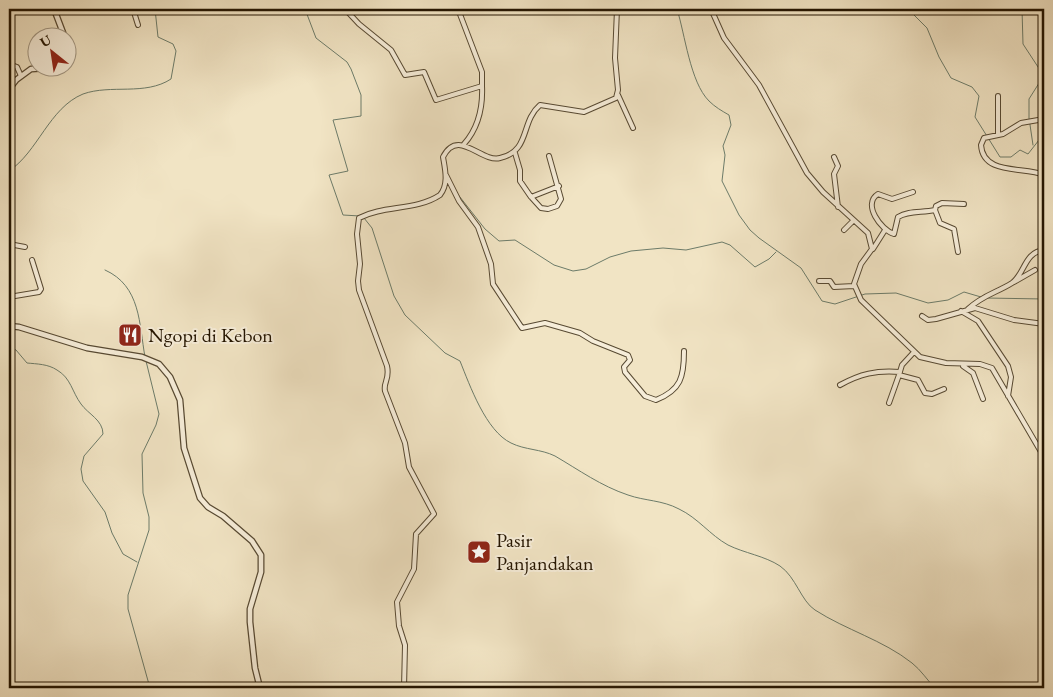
<svg xmlns="http://www.w3.org/2000/svg" width="1053" height="697" font-family="'EB Garamond',serif">
  <style>
    .lines { fill: none; stroke-linecap: round; stroke-linejoin: round }
    .stream { stroke: #6c7b69; stroke-width: 1 }
    .minor-casing { stroke: #574932; stroke-width: 6 }
    .tertiary-casing { stroke: #574932; stroke-width: 7 }
    .minor { stroke: #f6edd9; stroke-width: 4 }
    .tertiary { stroke: #f6edd9; stroke-width: 4.5 }
    .labels { text-anchor: middle; dominant-baseline: central; stroke-width: 4; stroke-linejoin: round; paint-order: stroke }
    .poi-label { font-size: 20px; fill: #241501; stroke: #f6edd9; text-anchor: start }
  </style>
  <rect width="100%" height="100%" fill="#f1e4c4"/>
  <filter id="stains"><feTurbulence type="fractalNoise" baseFrequency=".004" numOctaves="4"/><feColorMatrix values="0 0 0 0 .2 0 0 0 0 .09 0 0 0 0 .02 0 0 0 .5 -.17"/></filter>
  <radialGradient id="worn" r=".72"><stop offset=".6" stop-color="#630" stop-opacity="0"/><stop offset="1" stop-color="#630" stop-opacity=".3"/></radialGradient>
  <g class="lines">
    <path class="stream" d="M 305,9 L 316,38 L 347,62 L 351,69 L 361,95 L 361,116 L 333,120 L 348,171 L 329,175 L 343,215 L 360,216
      M 677,9 C 685,34 690,82 709,101 C 715,107 722,111 729,115 L 731,125 L 723,146 L 725,155 L 722,181 L 739,215 L 750,230 L 759,238 L 801,268 L 822,301 L 835,304 L 865,294 L 896,293 L 928,303 L 948,300 L 964,292 L 981,297
      M 908,9 L 927,28 L 939,57 L 951,78 L 972,87 L 979,96 L 975,117 L 1000,157 L 1011,157 L 1020,150 L 1028,154 L 1039,140 L 1044,137
      M 1022,9 L 1023,44 L 1040,70 L 1041,80 L 1029,99 L 1029,118 L 1033,145
      M 9,171 C 38,152 49,108 83,94 C 111,84 145,96 171,79 L 176,51 L 173,44 L 158,37 L 155,9
      M 456,192 L 485,229 L 499,241 L 515,240 L 554,265 L 573,271 L 586,269 L 610,257 L 631,251 L 663,248 L 686,250 L 722,242 L 730,245 L 755,267 L 769,259 L 776,252
      M 364,218 L 372,228 L 394,296 L 405,315 L 445,353 L 460,361 C 470,386 486,431 511,443 C 525,450 541,449 555,456 C 579,470 601,486 628,495 C 645,501 662,500 679,509 C 698,518 710,535 728,545 C 744,553 765,556 780,566 C 796,577 801,601 815,610 C 846,630 883,640 912,663 C 921,670 927,680 935,688
      M 105,270 C 141,286 139,324 145,357
      M 985,298 L 1044,299
      M 9,346 L 16,350 L 27,363 C 37,364 48,364 57,370 C 71,378 72,392 81,404 C 88,414 103,420 103,434 L 84,456 L 81,469 L 83,481 L 105,512 L 112,533 L 123,554 L 137,562
      M 146,361 L 159,414 L 156,425 L 142,454 L 143,493 L 149,517 L 149,530 L 128,595 L 128,609 L 150,688"/>
    <g class="minor-casing">
      <path id="minor" d="M 133,9 L 138,25
        M 345,9 L 359,24 L 391,50 L 405,75 L 424,72 L 436,100 L 482,86 C 483,108 479,127 464,144
        M 458,9 L 482,72 L 482,86
        M 711,9 L 724,38 L 759,85 L 807,173 L 823,192 L 868,233 L 872,249 L 861,264 L 854,284 L 861,300 L 920,357 L 946,363 L 980,364 L 992,368 L 1044,457
        M 9,64 L 17,67 L 21,76
        M 618,95 L 633,128
        M 998,96 L 998,135
        M 1044,119 L 1021,123 L 1003,134 L 984,138 L 981,145 C 983,176 1025,166 1044,175
        M 515,153 L 520,170 L 520,181 L 531,197 L 541,208 L 548,209 L 557,206 L 561,199 L 549,156
        M 834,157 L 838,166 L 834,174 L 838,207
        M 446,175 L 459,201 L 478,227 L 491,264 L 493,284 L 522,328 L 545,323 L 580,333 L 593,341 L 628,355 L 630,360 L 624,367 L 625,372 L 645,396 L 656,400 C 681,390 684,377 684,351
        M 913,192 L 892,199 L 878,194 C 862,204 881,230 894,234 L 898,217 C 909,210 922,213 935,210 L 940,223 L 954,229 L 958,252
        M 531,197 L 559,186
        M 935,210 L 936,206 L 942,203 L 964,204
        M 844,230 L 853,221
        M 9,244 L 25,247
        M 873,249 L 885,230
        M 819,281 L 830,281 L 834,287 L 854,286
        M 1014,282 L 1035,270
        M 9,297 L 39,292 L 41,289 L 32,260
        M 968,309 C 983,295 996,293 1012,283 C 1025,274 1024,252 1044,250
        M 961,311 L 978,321 L 1008,366 L 1011,377 L 1008,396
        M 922,316 L 928,320 L 936,319 L 975,308 L 1014,320 L 1044,324
        M 914,352 L 902,365 L 899,375 L 918,380 L 925,393 L 932,394 L 944,389
        M 963,366 L 973,373 L 983,399
        M 840,385 C 860,374 876,370 900,372
        M 889,403 L 899,375
        M 404,688 L 405,645 L 399,626 L 397,602 L 414,569 L 416,534 L 434,514 L 409,467 L 405,443 L 385,391 C 383,382 390,380 387,366 L 359,290 L 358,281 L 360,264 L 357,234 L 359,218 C 384,205 416,211 440,195 C 449,184 445,169 443,157 C 458,127 481,163 500,158 C 531,151 520,122 540,105 L 584,112 L 616,98 L 618,90 L 615,58 L 617,9"/>
    </g>
    <g class="tertiary-casing">
      <path id="tertiary" d="M 54,9 L 65,38
        M 9,89 L 16,80 L 31,69 L 49,68
        M 9,326 L 19,327 L 87,348 L 142,357 L 159,364 L 170,377 L 180,400 L 184,448 L 200,498 L 208,507 L 223,516 L 252,541 L 261,555 L 261,572 L 250,609 L 250,622 L 255,668 L 260,688"/>
    </g>
    <use href="#minor" class="minor"/>
    <use href="#tertiary" class="tertiary"/>
  </g>
  <defs>
    <g id="restaurant-square" transform="scale(1.25)"><rect x="-9" y="-9" width="18" height="18" rx="4" fill="#8f2418" stroke="#f6edd9"/><path d="M-5-6h1v4h1v-4h1v4h1v-4h1v5L-1.5 .5V6h-2V.5L-5-1ZM5-6V6H3V1.5H1.5Q1.5-4 5-6Z" fill="#fff"/></g>
    <g id="sight-square" transform="scale(1.25)"><rect x="-9" y="-9" width="18" height="18" rx="4" fill="#8f2418" stroke="#f6edd9"/><path d="M0-6L1.8-2.2L6-1.7L2.9 1.2L3.7 5.4L0 3.3L-3.7 5.4L-2.9 1.2L-6-1.7L-1.8-2.2Z" fill="#fff"/></g>
  </defs>
  <g fill-rule="evenodd">
    <use href="#restaurant-square" x="130" y="335"/>
    <use href="#sight-square" x="479" y="552"/>
  </g>
  <g class="labels">
    <g class="poi-label">
      <text x="148" y="335">Ngopi di Kebon</text>
      <text x="496" y="540">Pasir<tspan x="496" dy="23">Panjandakan</tspan></text>
    </g>
  </g>
  <rect width="1053" height="697" fill="none" stroke="#f1e4c4" stroke-width="30"/>
  <rect x="10" y="10" width="1033" height="677" fill="none" stroke="#241501" stroke-width="2.5"/>
  <rect x="15" y="15" width="1023" height="667" fill="none" stroke="#241501"/>
  <g transform="translate(52 52) rotate(330)"><circle r="24" fill="#f6edd9" stroke="#a29783"/>
  <path d="M0-4L9 19L0 12L-9 19Z" fill="#8f2418"/>
  <text y="-8" font-size="14" font-weight="bold" text-anchor="middle" fill="#241501">U</text>
  </g>
  <rect width="100%" height="100%" filter="url(#stains)"/>
  <rect width="100%" height="100%" fill="url(#worn)"/>
</svg>
